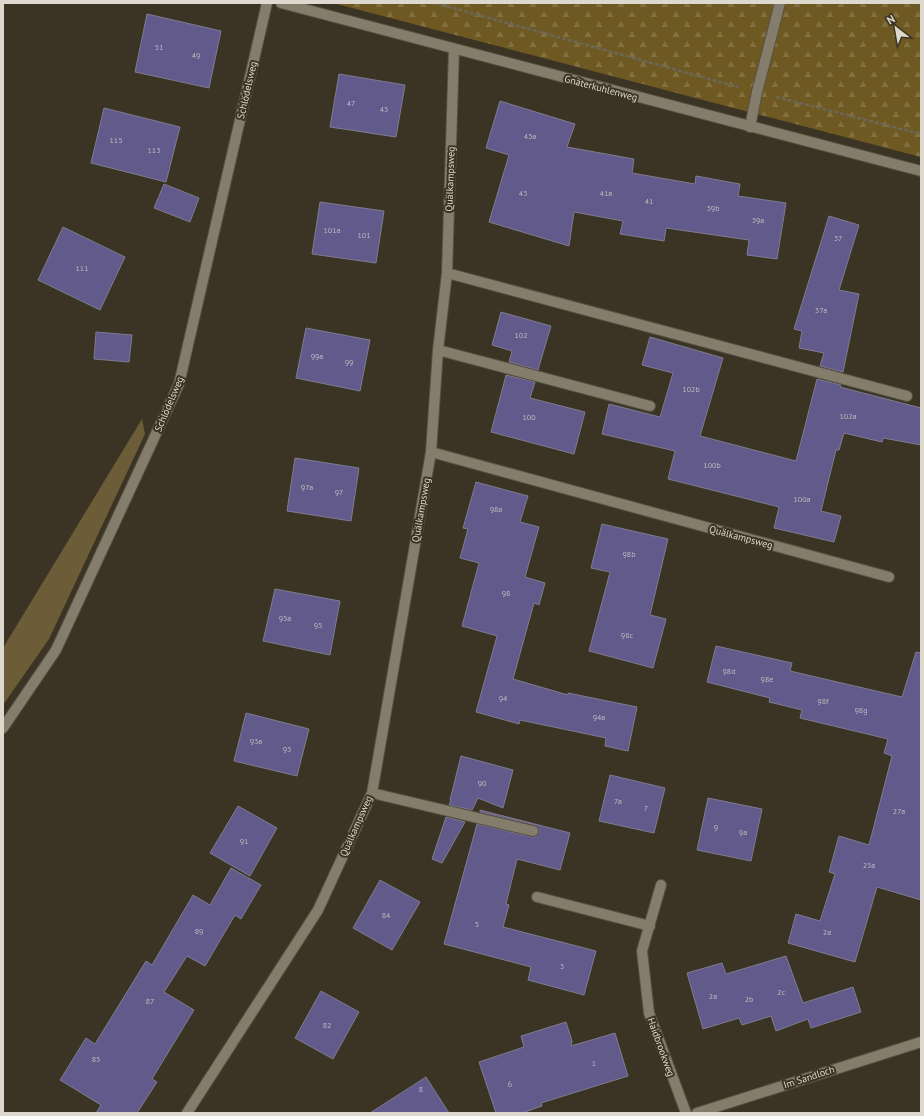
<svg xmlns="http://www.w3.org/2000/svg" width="924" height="1116" font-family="'PT Sans',sans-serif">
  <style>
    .grass { fill: #6c5c37 }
    .forest { fill: url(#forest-firs) }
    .building { fill: #615a8b; stroke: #7e7d8f }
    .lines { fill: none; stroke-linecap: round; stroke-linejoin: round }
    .minor-casing { stroke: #565143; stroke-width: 12 }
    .path { stroke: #6d6759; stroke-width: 2.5; stroke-dasharray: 4 2; stroke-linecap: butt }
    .minor { stroke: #857d6b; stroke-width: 10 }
    .labels { text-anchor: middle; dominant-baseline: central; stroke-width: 4; stroke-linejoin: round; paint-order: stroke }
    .number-label { font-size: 8px; fill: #beb9be }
    .street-label { font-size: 10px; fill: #ddd9cf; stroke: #3b3424 }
  </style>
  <defs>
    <pattern id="forest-firs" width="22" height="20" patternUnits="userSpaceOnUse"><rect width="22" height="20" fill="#6f5922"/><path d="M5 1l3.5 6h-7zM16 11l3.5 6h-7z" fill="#837041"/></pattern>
  </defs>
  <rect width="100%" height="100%" fill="#3b3424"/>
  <path class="grass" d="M 142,419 L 145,434 L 49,639 L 3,705 L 3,648 Z"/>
  <path class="forest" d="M 333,3 L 921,3 L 921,157 Z"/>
  <path class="building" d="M 147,14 L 221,31 L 209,88 L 135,72 Z
    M 339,74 L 405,85 L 396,137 L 330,127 Z
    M 500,101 L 575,124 L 567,147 L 634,159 L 632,173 L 695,184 L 696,176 L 740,184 L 738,196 L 786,203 L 777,259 L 747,255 L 749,240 L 666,228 L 664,241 L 620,234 L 623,221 L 574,212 L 569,246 L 489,222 L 509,155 L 486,148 Z
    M 104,108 L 180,127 L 166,182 L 91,163 Z
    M 164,184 L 199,198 L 190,222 L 154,208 Z
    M 320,202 L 384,211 L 376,263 L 312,254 Z
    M 829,216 L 859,225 L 839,290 L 859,294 L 843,372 L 820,366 L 824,353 L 799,348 L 802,331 L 794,329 Z
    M 63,227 L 125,257 L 100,310 L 38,280 Z
    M 501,312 L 551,326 L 538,370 L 509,362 L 512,351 L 492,345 Z
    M 306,328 L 370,340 L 360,391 L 296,378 Z
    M 96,332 L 132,335 L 129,362 L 94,359 Z
    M 650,337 L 723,358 L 700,436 L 796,461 L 817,379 L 841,385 L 840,387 L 921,408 L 921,445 L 883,438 L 882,442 L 844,433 L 839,450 L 836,450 L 821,511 L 841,516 L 834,542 L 774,528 L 779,507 L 668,479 L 675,451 L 602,434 L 609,404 L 660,417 L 673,373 L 642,365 Z
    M 506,375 L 535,382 L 530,398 L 585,412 L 574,454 L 491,432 Z
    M 295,458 L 359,468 L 351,521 L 287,511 Z
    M 476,482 L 528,496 L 520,522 L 539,527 L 525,577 L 545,583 L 539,605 L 534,603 L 513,679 L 568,695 L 568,693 L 637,707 L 628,751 L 605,746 L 606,738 L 520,720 L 519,724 L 476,712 L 497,636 L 462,626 L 479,563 L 460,558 L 468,529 L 463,528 Z
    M 602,524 L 668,539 L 650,615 L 666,619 L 653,668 L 589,651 L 610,572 L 591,568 Z
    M 275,589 L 340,601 L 330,655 L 263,641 Z
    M 716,646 L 792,663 L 790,671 L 902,697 L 916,652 L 921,653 L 921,900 L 877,887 L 855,962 L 788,943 L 796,914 L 820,921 L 835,874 L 829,872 L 839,836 L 869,845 L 892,756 L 884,753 L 888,739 L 800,718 L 802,710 L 769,702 L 770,698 L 707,682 Z
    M 246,713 L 309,729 L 297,776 L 234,761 Z
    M 461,756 L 513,770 L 503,808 L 478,798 L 472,810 L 449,805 L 451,800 L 450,800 Z
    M 610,775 L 665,788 L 654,833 L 599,821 Z
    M 708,798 L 762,809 L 751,861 L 697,850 Z
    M 238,806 L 277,828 L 250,876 L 210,853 Z
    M 480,810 L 570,833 L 560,870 L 517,859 L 506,904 L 509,905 L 503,927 L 596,951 L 584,995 L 528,980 L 531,967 L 444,944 L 477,824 L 532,837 L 535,837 L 539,833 L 539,829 L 535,825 L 480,812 Z
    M 446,817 L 465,822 L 442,863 L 432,859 Z
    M 231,868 L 261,885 L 241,919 L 235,915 L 205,966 L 187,956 L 164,992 L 194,1010 L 152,1079 L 157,1082 L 137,1113 L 96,1113 L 101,1105 L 60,1080 L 86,1038 L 95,1044 L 146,961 L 152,965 L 193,895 L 210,905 Z
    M 380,880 L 420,902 L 392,950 L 353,928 Z
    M 786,956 L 803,1003 L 853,987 L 861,1012 L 811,1028 L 808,1019 L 776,1031 L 771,1016 L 742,1025 L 739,1018 L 703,1029 L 687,973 L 722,963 L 726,974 Z
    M 321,991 L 359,1012 L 333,1059 L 295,1038 Z
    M 566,1022 L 572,1041 L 571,1046 L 615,1033 L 628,1076 L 541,1103 L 542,1106 L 522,1113 L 496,1113 L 479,1062 L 524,1047 L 521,1036 Z
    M 426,1077 L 449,1113 L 370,1113 Z"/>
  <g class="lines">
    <g class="minor-casing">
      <path id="minor" d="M 281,3 L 921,171
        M 750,127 L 757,92 L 780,3
        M 447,273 L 907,396
        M 438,350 L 650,406
        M 431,452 L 889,577
        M 3,728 L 56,650 L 179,384 L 267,3
        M 372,793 L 533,831
        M 661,885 L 642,951 L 649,1013 L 686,1113
        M 537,897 L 650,926
        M 187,1113 L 318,910 L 372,793 L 431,452 L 438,350 L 447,273 L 454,49
        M 697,1113 L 921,1042"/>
    </g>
    <path class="path" d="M 435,3 L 738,87
      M 776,97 L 921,134"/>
    <use href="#minor" class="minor"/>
  </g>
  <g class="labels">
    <g class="number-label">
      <text x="159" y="47">51</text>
      <text x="196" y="55">49</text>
      <text x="351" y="103">47</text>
      <text x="384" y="109">45</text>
      <text x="530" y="136">43a</text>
      <text x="116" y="140">115</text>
      <text x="154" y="150">113</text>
      <text x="523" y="193">43</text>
      <text x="606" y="193">41a</text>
      <text x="649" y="201">41</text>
      <text x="713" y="208">39b</text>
      <text x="758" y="220">39a</text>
      <text x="332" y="230">101a</text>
      <text x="364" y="235">101</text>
      <text x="838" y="238">37</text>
      <text x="82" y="268">111</text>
      <text x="821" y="310">37a</text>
      <text x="521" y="335">102</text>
      <text x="317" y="356">99a</text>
      <text x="349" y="362">99</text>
      <text x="691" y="389">102b</text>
      <text x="848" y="416">102a</text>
      <text x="529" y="417">100</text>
      <text x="712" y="465">100b</text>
      <text x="307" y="487">97a</text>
      <text x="339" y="492">97</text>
      <text x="802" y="499">100a</text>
      <text x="496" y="509">98a</text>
      <text x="629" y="554">98b</text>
      <text x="506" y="593">98</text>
      <text x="285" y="618">95a</text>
      <text x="318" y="625">95</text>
      <text x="627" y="635">98c</text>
      <text x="729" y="671">98d</text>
      <text x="767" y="679">98e</text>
      <text x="503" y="698">94</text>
      <text x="823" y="701">98f</text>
      <text x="861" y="710">98g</text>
      <text x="599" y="717">94a</text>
      <text x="256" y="741">93a</text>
      <text x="287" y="749">93</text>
      <text x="482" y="783">90</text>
      <text x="618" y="801">7a</text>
      <text x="646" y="808">7</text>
      <text x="899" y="811">27a</text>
      <text x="716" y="827">9</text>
      <text x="743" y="832">9a</text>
      <text x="244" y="841">91</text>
      <text x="869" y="865">25a</text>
      <text x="386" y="915">84</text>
      <text x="477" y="924">5</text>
      <text x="199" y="931">89</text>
      <text x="827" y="932">2a</text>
      <text x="562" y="966">3</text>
      <text x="781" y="992">2c</text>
      <text x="713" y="996">2a</text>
      <text x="749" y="999">2b</text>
      <text x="150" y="1001">87</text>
      <text x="327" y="1025">82</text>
      <text x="96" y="1059">85</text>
      <text x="594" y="1063">1</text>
      <text x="510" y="1084">6</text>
      <text x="421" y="1089">8</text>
    </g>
    <g class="street-label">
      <text transform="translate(601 88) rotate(15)">Gnäterkuhlenweg</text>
      <text transform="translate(247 90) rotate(-77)">Schlödelsweg</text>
      <text transform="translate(450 179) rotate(-88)">Quälkampsweg</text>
      <text transform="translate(169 404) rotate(-67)">Schlödelsweg</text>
      <text transform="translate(421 510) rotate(-80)">Quälkampsweg</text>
      <text transform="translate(741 537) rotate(15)">Quälkampsweg</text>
      <text transform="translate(356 826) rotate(-66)">Quälkampsweg</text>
      <text transform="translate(661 1047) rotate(70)">Haidbrookweg</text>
      <text transform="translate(809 1077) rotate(-18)">Im Sandloch</text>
    </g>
  </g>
  <rect width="924" height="1116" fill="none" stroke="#ddd9cf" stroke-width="8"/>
  <g transform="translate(896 28) rotate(329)" stroke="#3b3424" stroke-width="3" paint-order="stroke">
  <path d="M0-3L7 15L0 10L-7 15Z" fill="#ddd9cf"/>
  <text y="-6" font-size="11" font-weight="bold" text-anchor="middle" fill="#ddd9cf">N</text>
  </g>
</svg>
